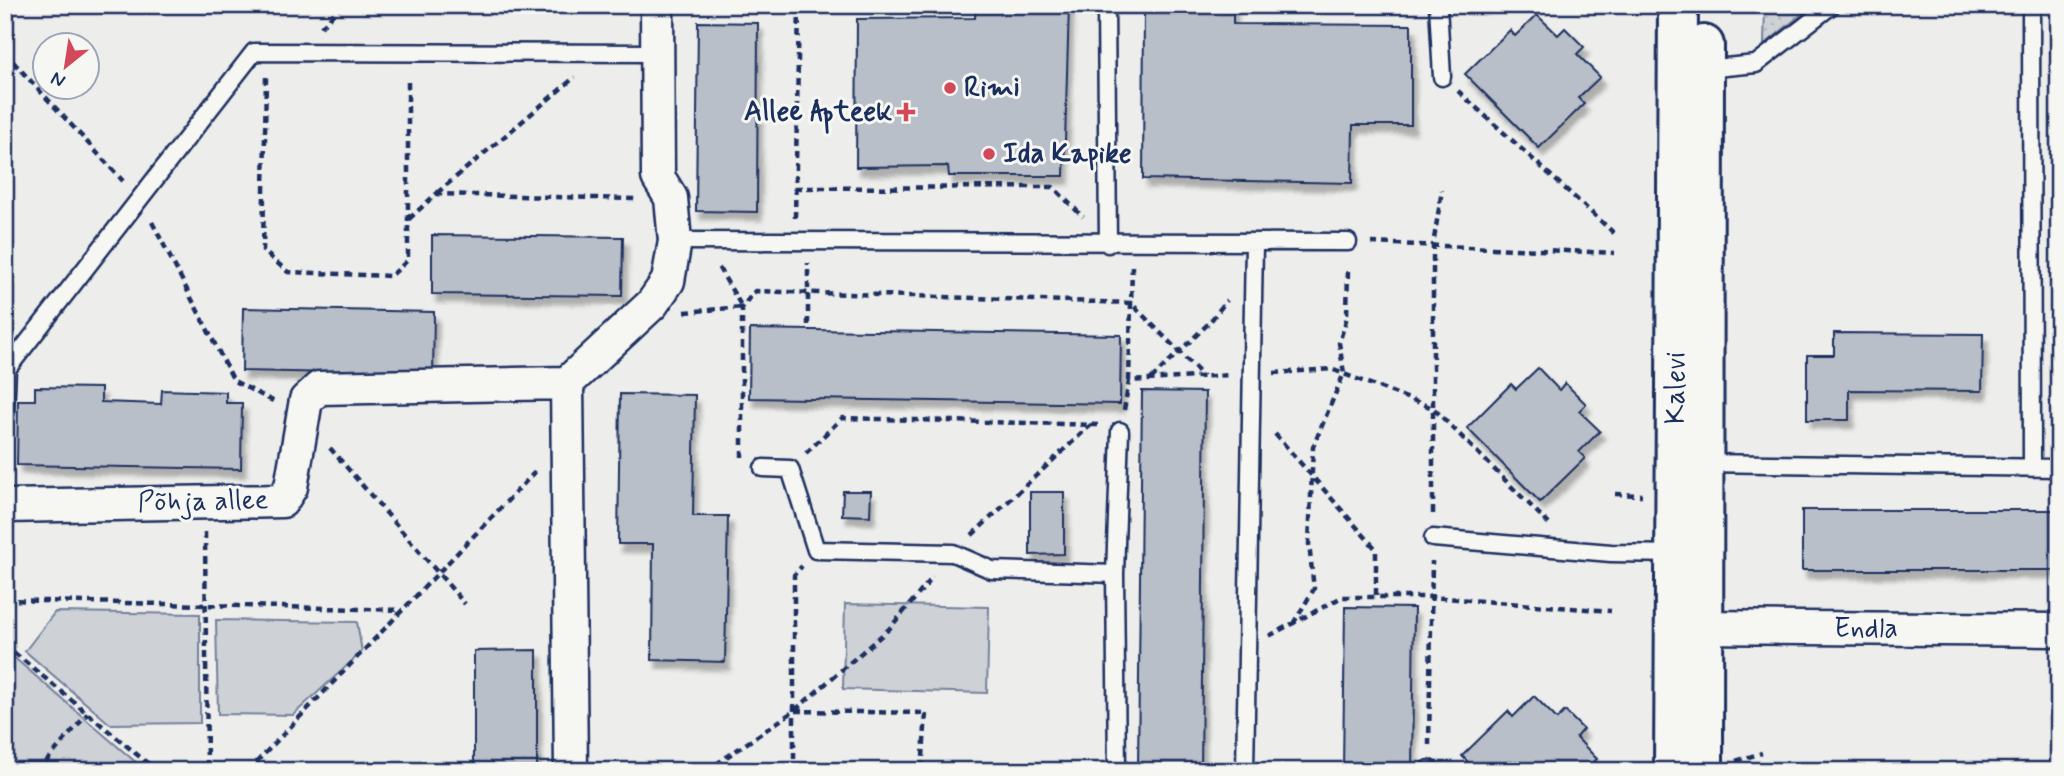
<svg xmlns="http://www.w3.org/2000/svg" width="2064" height="776" font-family="Mynerve,sans-serif">
  <style>
    .grass { fill: url(#grass-dots); stroke: #74809a; stroke-width: 2 }
    .green { fill: #ced2d7; stroke: #74809a; stroke-width: 2 }
    .building { fill: #b9bfc8; stroke: #1b2f5e; stroke-width: 2; filter: url(#shadow) }
    .lines { fill: none; stroke-linecap: round; stroke-linejoin: round }
    .lane-casing { stroke: #1b2f5e; stroke-width: 21 }
    .street-casing { stroke: #1b2f5e; stroke-width: 37 }
    .secondary-casing { stroke: #1b2f5e; stroke-width: 44 }
    .path { stroke: #1b2f5e; stroke-width: 4.5; stroke-dasharray: 7 5; stroke-linecap: butt }
    .lane { stroke: #f6f6f2; stroke-width: 16 }
    .street { stroke: #f6f6f2; stroke-width: 32 }
    .secondary { stroke: #f6f6f2; stroke-width: 38 }
    .poi-dot { fill: #d1495b; stroke: #f6f6f2; stroke-width: 2.5 }
    .labels { text-anchor: middle; dominant-baseline: central; stroke-width: 6; stroke-linejoin: round; paint-order: stroke }
    .poi-label { font-size: 28px; font-weight: bold; fill: #1b2f5e; stroke: #f6f6f2; text-anchor: start }
    .street-label { font-size: 28px; fill: #1b2f5e; stroke: #f6f6f2 }
  </style>
  <defs>
    <pattern id="grass-dots" width="8" height="8" patternUnits="userSpaceOnUse" patternTransform="scale(1.75)"><rect width="8" height="8" fill="#ced2d7"/><path d="M2 2h.1M6 6h.1" fill="none" stroke="#b0b5bb" stroke-width="1.8" stroke-linecap="round"/></pattern>
    <filter id="shadow"><feDropShadow dx="4.5" dy="8" stdDeviation="2" flood-color="#0004"/></filter>
  </defs>
  <rect width="100%" height="100%" fill="#edeeec"/>
  <filter id="ink" filterUnits="userSpaceOnUse"><feTurbulence type="fractalNoise" baseFrequency=".0143" numOctaves="2"/><feDisplacementMap in="SourceGraphic" scale="14" xChannelSelector="R" yChannelSelector="G"/><feConvolveMatrix kernelMatrix="1 2 1 2 8 2 1 2 1" color-interpolation-filters="sRGB"/></filter>
  <g filter="url(#ink)">
    <path class="grass" d="M 1765,5 L 1813,5 L 1764,45 Z"/>
    <path class="green" d="M 845,604 L 989,607 L 987,693 L 843,689 Z
      M 55,612 L 200,614 L 200,723 L 110,724 L 25,651 Z
      M 216,620 L 357,622 L 362,652 L 293,715 L 218,714 Z
      M 10,654 L 146,771 L 6,771 Z"/>
    <path class="building" d="M 976,5 L 1069,5 L 1064,176 L 949,176 L 948,166 L 856,167 L 857,19 L 975,18 Z
      M 1171,5 L 1233,5 L 1233,24 L 1411,25 L 1411,125 L 1353,125 L 1352,183 L 1143,179 L 1144,7 L 1171,8 Z
      M 1537,15 L 1558,35 L 1565,28 L 1584,47 L 1577,54 L 1600,77 L 1578,98 L 1584,104 L 1539,148 L 1465,74 L 1510,30 L 1515,36 Z
      M 698,22 L 758,23 L 757,212 L 696,211 Z
      M 432,235 L 623,237 L 622,296 L 432,294 Z
      M 243,308 L 434,312 L 433,375 L 242,371 Z
      M 750,329 L 1121,335 L 1120,404 L 749,398 Z
      M 1834,333 L 1983,334 L 1982,391 L 1849,390 L 1849,420 L 1807,420 L 1807,355 L 1834,355 Z
      M 1538,368 L 1559,390 L 1565,383 L 1586,404 L 1579,411 L 1600,431 L 1579,452 L 1585,458 L 1540,502 L 1467,428 L 1511,384 L 1516,389 Z
      M 35,387 L 101,388 L 101,402 L 161,404 L 162,390 L 226,392 L 226,403 L 242,403 L 241,469 L 17,465 L 18,400 L 35,400 Z
      M 1142,391 L 1205,392 L 1201,771 L 1138,771 Z
      M 620,394 L 695,395 L 693,516 L 728,516 L 725,662 L 652,660 L 653,544 L 618,544 Z
      M 843,491 L 871,491 L 870,516 L 842,515 Z
      M 1030,492 L 1064,492 L 1064,554 L 1030,555 Z
      M 1802,510 L 2059,510 L 2059,570 L 1802,570 Z
      M 1345,607 L 1414,608 L 1412,771 L 1343,771 Z
      M 537,650 L 537,771 L 474,771 L 474,651 Z
      M 1534,696 L 1557,719 L 1565,711 L 1583,729 L 1576,737 L 1597,759 L 1585,771 L 1477,771 L 1462,756 L 1508,711 L 1513,717 Z"/>
    <g class="lines">
      <g class="lane-casing">
        <path id="lane" d="M 1106,5 L 1108,244
          M 1438,5 L 1442,77
          M 2031,5 L 2032,468
          M 1705,69 L 1756,64 L 1832,5
          M 675,241 L 1348,242
          M 5,414 L 7,369 L 254,52 L 658,53
          M 1702,463 L 2059,468
          M 763,468 L 790,469 L 816,550 L 953,553 L 992,570 L 1115,574
          M 1433,538 L 1611,553 L 1677,554
          M 1429,769 L 1431,771
          M 1117,771 L 1115,574 L 1120,431
          M 1245,771 L 1254,244"/>
      </g>
      <g class="street-casing">
        <path id="street" d="M 567,383 L 571,771
          M 5,506 L 282,501 L 291,487 L 306,400 L 319,388 L 567,383 L 652,304 L 668,281 L 675,241 L 671,198 L 658,177 L 657,5
          M 1680,634 L 1693,627 L 2059,630"/>
      </g>
      <g class="secondary-casing">
        <path id="secondary" d="M 1674,771 L 1678,5
          M 1703,771 L 1704,45"/>
      </g>
      <path class="path" d="M 321,27 L 342,5
        M 5,53 L 123,181
        M 266,77 L 263,251 L 288,272 L 391,276 L 408,260 L 408,77
        M 1458,91 L 1615,234
        M 795,188 L 1053,187 L 1083,217
        M 437,193 L 575,77
        M 795,218 L 799,5
        M 409,219 L 436,194 L 635,199
        M 152,222 L 234,381 L 273,401
        M 1371,243 L 1615,253
        M 685,312 L 742,307 L 717,265
        M 808,325 L 808,263
        M 1274,373 L 1331,369 L 1433,408 L 1549,524
        M 1151,379 L 1209,323 L 1227,300
        M 1129,381 L 1132,266
        M 1124,410 L 1129,381 L 1230,375
        M 1275,434 L 1376,549 L 1376,595
        M 330,448 L 465,604
        M 806,453 L 842,418 L 1098,425
        M 742,457 L 742,307 L 755,291 L 1131,303 L 1203,376
        M 1615,494 L 1642,495
        M 1433,514 L 1433,245 L 1442,190
        M 205,532 L 207,771
        M 972,535 L 1092,424
        M 5,600 L 402,610
        M 1293,624 L 1314,589 L 1309,544 L 1313,447 L 1344,373 L 1339,343 L 1347,317 L 1348,267
        M 1269,636 L 1342,597 L 1431,597 L 1611,611
        M 5,645 L 157,771
        M 795,711 L 926,713 L 922,771
        M 1429,745 L 1432,561
        M 1736,761 L 1762,753
        M 38,771 L 88,713
        M 248,771 L 536,471
        M 706,771 L 794,711 L 889,629 L 933,577
        M 794,771 L 794,575 L 802,566"/>
      <use href="#lane" class="lane"/>
      <use href="#street" class="street"/>
      <use href="#secondary" class="secondary"/>
    </g>
  </g>
  <g class="poi-dot">
    <circle cx="950" cy="88" r="7"/>
    <path d="M902.5 101.5h7v7h7v7h-7v7h-7v-7h-7v-7h7z"/>
    <circle cx="989" cy="154" r="7"/>
  </g>
  <g class="labels">
    <g class="poi-label">
      <text x="964" y="88">Rimi</text>
      <text x="892" y="112" text-anchor="end">Allee Apteek</text>
      <text x="1003" y="154">Ida Kapike</text>
    </g>
    <g class="street-label">
      <text transform="translate(1676 388) rotate(-90)">Kalevi</text>
      <text transform="translate(203 502) rotate(-1)">Põhja allee</text>
      <text x="1866" y="629">Endla</text>
    </g>
  </g>
  <rect width="2064" height="776" fill="none" stroke="#f6f6f2" stroke-width="28"/>
  <rect x="14" y="14" width="2036" height="748" fill="none" stroke="#1b2f5e" stroke-width="2.5" filter="url(#ink)"/>
  <g transform="translate(66 66) rotate(210)"><circle r="33" fill="#f6f6f2" stroke="#9ea6b7" stroke-width="2"/>
  <path d="M0-5L12 26L0 18L-12 26Z" fill="#d1495b"/>
  <text y="-10" font-size="19" font-weight="bold" text-anchor="middle" fill="#1b2f5e">N</text>
  </g>
</svg>
